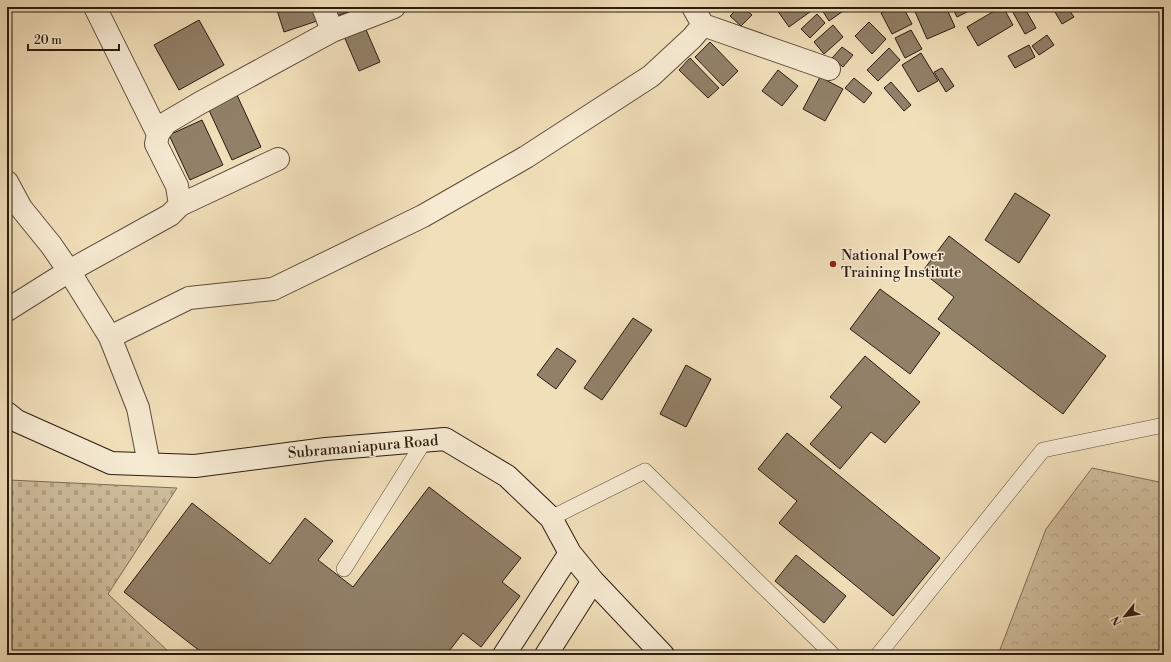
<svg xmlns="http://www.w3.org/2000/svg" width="1171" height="662" font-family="'Libre Bodoni',serif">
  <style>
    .forest { fill: url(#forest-crowns); stroke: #7d6d57 }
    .cemetery { fill: url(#cemetery-stones); stroke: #7d6d57 }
    .building { fill: #928169; stroke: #2b1c11 }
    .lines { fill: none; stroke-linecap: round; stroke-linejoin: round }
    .service-casing { stroke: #5c4d3b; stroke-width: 16 }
    .minor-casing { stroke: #5c4d3b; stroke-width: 24 }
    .secondary-casing { stroke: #2b1c11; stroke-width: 24 }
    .service { stroke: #f6ead2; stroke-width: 15 }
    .minor { stroke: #f6ead2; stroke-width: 22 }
    .secondary { stroke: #f6ead2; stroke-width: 22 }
    .poi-dot { fill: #8f2418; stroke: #f6ead2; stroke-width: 1.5 }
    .labels { text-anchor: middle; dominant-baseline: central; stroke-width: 3; stroke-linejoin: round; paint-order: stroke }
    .poi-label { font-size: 15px; fill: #2b1c11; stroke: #f6ead2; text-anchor: start }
    .street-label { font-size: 15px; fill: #2b1c11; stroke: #f6ead2 }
  </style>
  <defs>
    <pattern id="forest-crowns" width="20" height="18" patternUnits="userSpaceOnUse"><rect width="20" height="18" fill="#cfbe9d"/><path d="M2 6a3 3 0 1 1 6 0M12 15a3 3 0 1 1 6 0" fill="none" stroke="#b2a386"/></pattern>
    <pattern id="cemetery-stones" width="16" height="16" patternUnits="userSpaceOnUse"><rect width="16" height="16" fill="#cfbe9d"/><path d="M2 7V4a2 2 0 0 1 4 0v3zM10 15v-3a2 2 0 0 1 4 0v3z" fill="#b2a386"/></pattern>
  </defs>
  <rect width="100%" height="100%" fill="#f1dfba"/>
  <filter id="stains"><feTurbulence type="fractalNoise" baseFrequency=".005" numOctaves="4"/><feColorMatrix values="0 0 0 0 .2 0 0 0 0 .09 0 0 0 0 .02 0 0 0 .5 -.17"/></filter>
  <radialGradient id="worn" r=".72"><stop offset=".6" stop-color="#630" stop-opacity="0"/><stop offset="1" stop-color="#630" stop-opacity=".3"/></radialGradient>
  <path class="forest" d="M 1092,468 L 1164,483 L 1164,655 L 998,655 L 1046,529 Z"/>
  <path class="cemetery" d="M 7,478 L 9,480 L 177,488 L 108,594 L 172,655 L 7,655 Z"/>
  <path class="building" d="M 276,7 L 316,7 L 320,20 L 284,32 Z
    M 333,7 L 364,7 L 336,16 Z
    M 739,7 L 743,7 L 752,15 L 741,26 L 730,16 Z
    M 781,7 L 812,7 L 814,9 L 789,27 L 777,10 Z
    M 820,7 L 845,7 L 846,9 L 829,21 Z
    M 893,7 L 903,7 L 912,24 L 892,34 L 881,13 Z
    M 913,7 L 946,7 L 955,27 L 927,39 Z
    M 952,7 L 967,7 L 969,11 L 957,17 Z
    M 1001,7 L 1003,7 L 1013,25 L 978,46 L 967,27 Z
    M 1010,7 L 1024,7 L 1036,28 L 1025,34 Z
    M 1052,7 L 1067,7 L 1074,17 L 1062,24 Z
    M 817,14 L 825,23 L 810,38 L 801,29 Z
    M 199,20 L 224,65 L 179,90 L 154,45 Z
    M 869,22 L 886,39 L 872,54 L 855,36 Z
    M 364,25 L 380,62 L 359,71 L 343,34 Z
    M 833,25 L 843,37 L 824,54 L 814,42 Z
    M 911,30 L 922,49 L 905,58 L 895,38 Z
    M 1047,35 L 1054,45 L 1039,55 L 1032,46 Z
    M 710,42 L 738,71 L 723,86 L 695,57 Z
    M 1029,45 L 1035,57 L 1015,68 L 1008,56 Z
    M 842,47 L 853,55 L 843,67 L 832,58 Z
    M 889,48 L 900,60 L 878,81 L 867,70 Z
    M 921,53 L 938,81 L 918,92 L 902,65 Z
    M 690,58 L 719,88 L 708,98 L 679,70 Z
    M 942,68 L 954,86 L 946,92 L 934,72 Z
    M 778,70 L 798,86 L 782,106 L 762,91 Z
    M 820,77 L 843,89 L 825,121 L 803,109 Z
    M 854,78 L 872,93 L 864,103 L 845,88 Z
    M 891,82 L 911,105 L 904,111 L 884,88 Z
    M 236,93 L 261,147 L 232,160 L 207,106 Z
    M 202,120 L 223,165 L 190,180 L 169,135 Z
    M 1015,193 L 1050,215 L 1019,263 L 985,240 Z
    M 949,236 L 1106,356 L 1063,414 L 938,319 L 954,297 L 922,272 Z
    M 880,289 L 940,333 L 910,374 L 850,329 Z
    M 633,318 L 652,330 L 602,400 L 584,388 Z
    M 557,348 L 576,361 L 556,389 L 537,375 Z
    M 865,356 L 920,402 L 885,443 L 871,432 L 840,469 L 810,444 L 842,407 L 830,397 Z
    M 686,365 L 711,379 L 686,427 L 660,414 Z
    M 787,433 L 940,558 L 893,616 L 779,523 L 797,501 L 758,469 Z
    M 429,487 L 521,558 L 502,582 L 520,596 L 481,647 L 463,633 L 446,655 L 205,655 L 124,592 L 192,503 L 270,564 L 305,518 L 333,541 L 318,560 L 353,587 Z
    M 796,555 L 846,596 L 824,623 L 775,581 Z"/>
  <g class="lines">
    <g class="service-casing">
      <path id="service" d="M 551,518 L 645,471 L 833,655
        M 344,569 L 425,440
        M 878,655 L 1043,450 L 1164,425"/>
    </g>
    <g class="minor-casing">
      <path id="minor" d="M 95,7 L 158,134
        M 323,7 L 332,31
        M 693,7 L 703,25 L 829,69
        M 7,182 L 21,208 L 51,245 L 69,271 L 110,337 L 138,408 L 149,464
        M 180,205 L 278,159
        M 7,310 L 69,271 L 170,215 L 180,205 L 177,186 L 156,144 L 158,134 L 166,123 L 200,103 L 332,31 L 394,7
        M 110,337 L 189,298 L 273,289 L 423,216 L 526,157 L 651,76 L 692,38 L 703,25"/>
    </g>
    <g class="secondary-casing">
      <path id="secondary" d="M 7,413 L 17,421 L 111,463 L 195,466 L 326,449 L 445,439 L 507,476 L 551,518 L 570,553 L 593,581 L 663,655
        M 504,655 L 570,553
        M 546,655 L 593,581"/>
    </g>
    <use href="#service" class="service"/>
    <use href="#minor" class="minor"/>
    <use href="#secondary" class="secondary"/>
  </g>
  <circle class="poi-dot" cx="833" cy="264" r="4"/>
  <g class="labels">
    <g class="poi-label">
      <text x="841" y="255">National Power<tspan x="841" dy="17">Training Institute</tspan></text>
    </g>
    <g class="street-label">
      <text transform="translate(363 447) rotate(-5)">Subramaniapura Road</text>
    </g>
  </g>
  <rect width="1171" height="662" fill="none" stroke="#f1dfba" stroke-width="24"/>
  <rect x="8" y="8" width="1155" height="646" fill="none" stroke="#2b1c11" stroke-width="2"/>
  <rect x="12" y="12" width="1147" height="638" fill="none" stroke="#2b1c11"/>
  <g transform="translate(1125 616) rotate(240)" stroke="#f6ead2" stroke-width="3" paint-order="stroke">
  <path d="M0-3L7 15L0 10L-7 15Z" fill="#2b1c11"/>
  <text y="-6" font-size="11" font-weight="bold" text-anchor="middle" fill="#2b1c11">N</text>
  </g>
  <path d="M28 44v6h91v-6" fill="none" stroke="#2b1c11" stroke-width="2"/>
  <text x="34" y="44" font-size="12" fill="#2b1c11" stroke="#f6ead2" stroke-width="3" paint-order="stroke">20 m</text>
  <rect width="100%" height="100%" filter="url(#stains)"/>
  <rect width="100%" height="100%" fill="url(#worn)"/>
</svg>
